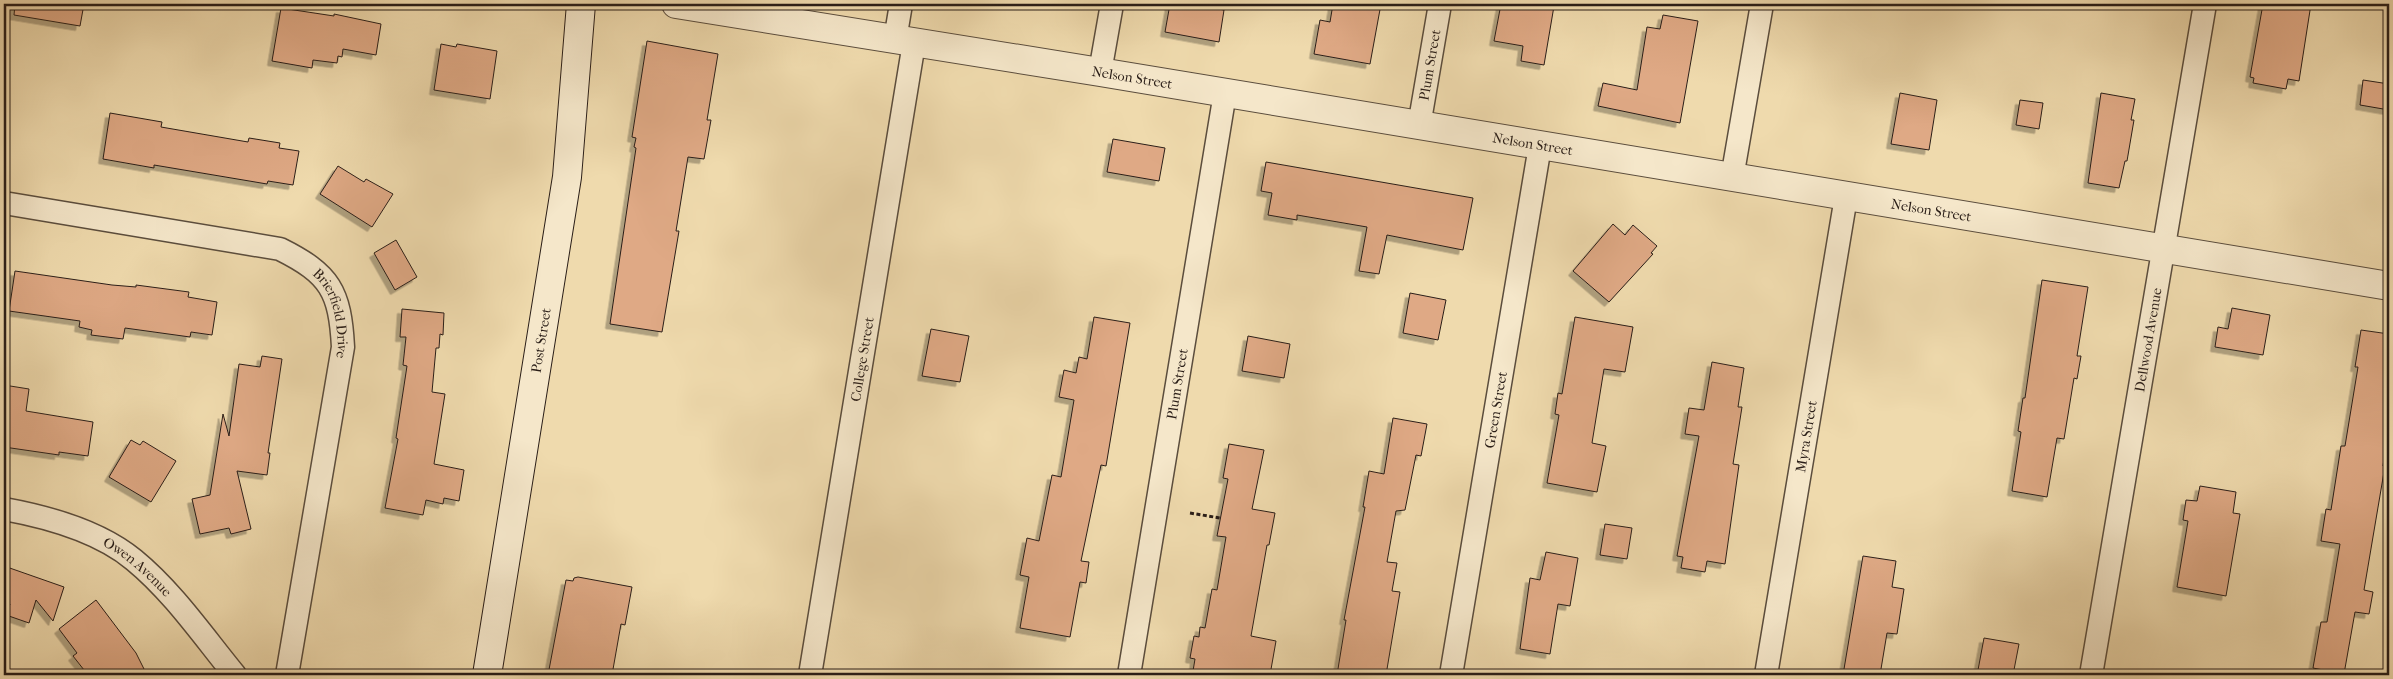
<svg xmlns="http://www.w3.org/2000/svg" width="2393" height="679" font-family="'IM FELL French Canon',serif">
  <style>
    .building { fill: #dfa985; stroke: #2a1e18; filter: url(#shadow) }
    .lines { fill: none; stroke-linecap: round; stroke-linejoin: round }
    .minor-casing { stroke: #5b4d3d; stroke-width: 25 }
    .tertiary-casing { stroke: #5b4d3d; stroke-width: 30 }
    .secondary-casing { stroke: #2a1e18; stroke-width: 30 }
    .path { stroke: #2a1e18; stroke-width: 3; stroke-dasharray: 4 2.5; stroke-linecap: butt }
    .minor { stroke: #f5e7ca; stroke-width: 22 }
    .tertiary { stroke: #f5e7ca; stroke-width: 28 }
    .secondary { stroke: #f5e7ca; stroke-width: 28 }
    .labels { text-anchor: middle; dominant-baseline: central; stroke-width: 5; stroke-linejoin: round; paint-order: stroke }
    .street-label { font-size: 14px; fill: #2a1e18; stroke: #f5e7ca }
  </style>
  <defs>
    <filter id="shadow"><feDropShadow dx="-4.5" dy="4.5" stdDeviation="0" flood-color="#0004"/></filter>
  </defs>
  <rect width="100%" height="100%" fill="#efdaad"/>
  <filter id="stains"><feTurbulence type="fractalNoise" baseFrequency=".004" numOctaves="4"/><feColorMatrix values="0 0 0 0 .2 0 0 0 0 .09 0 0 0 0 .02 0 0 0 .5 -.17"/></filter>
  <radialGradient id="worn" r=".72"><stop offset=".6" stop-color="#630" stop-opacity="0"/><stop offset="1" stop-color="#630" stop-opacity=".3"/></radialGradient>
  <path class="building" d="M 15,4 L 84,4 L 80,26 L 14,15 Z
    M 1170,4 L 1189,4 L 1224,10 L 1219,42 L 1165,32 Z
    M 1333,4 L 1381,4 L 1370,64 L 1314,54 L 1320,20 L 1330,22 Z
    M 1501,4 L 1541,4 L 1554,6 L 1544,65 L 1521,61 L 1523,46 L 1494,41 Z
    M 2263,4 L 2311,4 L 2299,81 L 2288,79 L 2286,89 L 2253,83 L 2254,78 L 2250,77 Z
    M 281,8 L 334,16 L 334,14 L 381,24 L 376,55 L 343,49 L 342,57 L 338,56 L 337,63 L 313,60 L 312,68 L 272,61 Z
    M 1663,15 L 1698,21 L 1680,123 L 1598,106 L 1603,83 L 1637,90 L 1647,27 L 1660,29 Z
    M 647,41 L 718,54 L 707,120 L 711,120 L 704,159 L 688,157 L 676,231 L 679,231 L 662,332 L 610,324 L 636,148 L 634,147 L 636,138 L 632,137 Z
    M 441,44 L 456,47 L 457,44 L 497,51 L 490,99 L 434,90 Z
    M 2363,80 L 2389,84 L 2389,110 L 2360,105 Z
    M 1900,93 L 1937,100 L 1929,150 L 1891,144 Z
    M 2101,93 L 2135,99 L 2131,120 L 2134,120 L 2127,161 L 2125,161 L 2119,188 L 2088,183 Z
    M 2020,100 L 2043,103 L 2039,129 L 2016,125 Z
    M 110,113 L 162,122 L 161,127 L 248,142 L 249,138 L 280,143 L 279,148 L 299,151 L 293,185 L 268,181 L 267,184 L 154,165 L 154,168 L 103,159 Z
    M 1113,139 L 1165,148 L 1159,181 L 1107,172 Z
    M 1266,162 L 1473,198 L 1463,250 L 1387,235 L 1379,274 L 1359,271 L 1367,227 L 1297,215 L 1297,220 L 1268,215 L 1272,193 L 1261,191 Z
    M 338,166 L 364,182 L 366,179 L 393,194 L 372,227 L 320,194 Z
    M 1613,224 L 1625,235 L 1633,225 L 1657,246 L 1651,253 L 1653,254 L 1609,302 L 1573,271 Z
    M 396,240 L 417,277 L 395,290 L 374,253 Z
    M 15,271 L 112,285 L 136,287 L 136,285 L 189,292 L 188,297 L 217,302 L 212,335 L 191,332 L 190,337 L 125,328 L 123,339 L 91,335 L 92,330 L 79,327 L 80,321 L 9,311 Z
    M 2042,280 L 2088,287 L 2077,356 L 2081,356 L 2077,379 L 2074,378 L 2064,439 L 2057,438 L 2047,497 L 2012,491 L 2021,432 L 2018,431 L 2023,398 L 2025,398 Z
    M 1410,293 L 1446,300 L 1438,340 L 1403,333 Z
    M 2232,308 L 2270,315 L 2263,355 L 2215,347 L 2218,327 L 2228,329 Z
    M 402,309 L 444,313 L 443,335 L 440,334 L 439,348 L 436,348 L 432,392 L 445,394 L 434,464 L 464,470 L 459,501 L 444,498 L 443,504 L 426,500 L 423,515 L 385,508 L 398,439 L 396,438 L 407,366 L 403,365 L 406,337 L 400,337 Z
    M 1094,317 L 1130,323 L 1106,466 L 1101,465 L 1081,561 L 1089,562 L 1086,583 L 1080,582 L 1070,637 L 1020,628 L 1029,577 L 1020,575 L 1027,538 L 1039,541 L 1052,475 L 1061,477 L 1074,400 L 1059,397 L 1064,370 L 1076,373 L 1079,357 L 1087,359 Z
    M 1575,317 L 1633,327 L 1625,372 L 1604,369 L 1592,443 L 1606,446 L 1597,492 L 1547,483 L 1559,415 L 1555,414 L 1558,393 L 1562,394 Z
    M 931,329 L 969,336 L 960,382 L 922,376 Z
    M 2361,330 L 2389,334 L 2389,422 L 2383,466 L 2385,466 L 2364,590 L 2373,592 L 2369,614 L 2355,612 L 2344,674 L 2313,668 L 2321,622 L 2327,622 L 2340,544 L 2321,541 L 2326,509 L 2331,510 L 2341,446 L 2345,446 L 2358,367 L 2355,367 Z
    M 1248,336 L 1290,344 L 1284,378 L 1242,371 Z
    M 262,356 L 282,359 L 268,453 L 270,453 L 267,475 L 237,471 L 251,529 L 231,534 L 229,528 L 200,534 L 192,499 L 210,495 L 223,414 L 229,436 L 239,364 L 260,367 Z
    M 1712,362 L 1744,368 L 1738,407 L 1742,407 L 1733,464 L 1739,465 L 1725,564 L 1707,561 L 1705,572 L 1681,568 L 1683,557 L 1677,556 L 1699,436 L 1685,434 L 1689,408 L 1704,410 Z
    M 4,385 L 29,389 L 26,411 L 93,422 L 88,456 L 59,452 L 59,455 L 4,447 Z
    M 1393,418 L 1427,424 L 1421,456 L 1416,455 L 1405,510 L 1396,511 L 1387,562 L 1397,563 L 1392,591 L 1400,592 L 1386,675 L 1337,675 L 1346,620 L 1344,620 L 1365,507 L 1363,507 L 1369,471 L 1384,474 Z
    M 131,440 L 140,445 L 143,441 L 176,461 L 151,502 L 109,477 Z
    M 1229,444 L 1264,450 L 1252,509 L 1275,513 L 1269,545 L 1267,545 L 1251,636 L 1276,641 L 1270,675 L 1217,675 L 1193,671 L 1195,659 L 1190,658 L 1194,636 L 1199,637 L 1200,627 L 1205,628 L 1212,589 L 1217,590 L 1226,537 L 1217,536 L 1228,479 L 1223,478 Z
    M 2200,486 L 2236,492 L 2233,513 L 2240,514 L 2226,596 L 2177,587 L 2188,521 L 2183,520 L 2186,500 L 2197,501 Z
    M 1605,524 L 1632,528 L 1627,559 L 1600,555 Z
    M 1546,552 L 1578,558 L 1570,606 L 1558,604 L 1550,654 L 1520,649 L 1530,578 L 1540,580 Z
    M 1863,556 L 1896,561 L 1892,587 L 1904,589 L 1897,634 L 1887,633 L 1880,675 L 1843,675 Z
    M 4,566 L 64,587 L 53,621 L 36,600 L 29,623 L 6,615 L 10,604 L 4,602 Z
    M 578,577 L 632,587 L 625,625 L 621,624 L 612,675 L 548,675 L 566,580 L 573,581 L 574,578 Z
    M 96,600 L 136,653 L 147,675 L 88,675 L 73,656 L 77,653 L 59,629 Z
    M 1984,638 L 2019,644 L 2013,675 L 1978,670 Z"/>
  <g class="lines">
    <g class="minor-casing">
      <g id="minor">
        <path d="M 895,40 L 901,4"/>
        <path d="M 1100,72 L 1112,4"/>
        <path id="s1" d="M 1419,126 L 1440,4"/>
        <path d="M 1732,178 L 1762,4"/>
        <path id="s2" d="M 4,203 L 280,249 C 330,274 340,291 343,347 L 287,675"/>
        <path id="s3" d="M 4,509 C 48,517 99,531 134,560 C 173,592 203,636 235,675"/>
        <path id="s4" d="M 810,675 L 914,43"/>
        <path id="s5" d="M 1129,675 L 1225,93"/>
        <path id="s6" d="M 1451,675 L 1540,146"/>
        <path id="s7" d="M 1766,675 L 1846,197"/>
        <path id="s8" d="M 2091,675 L 2205,4"/>
      </g>
    </g>
    <g class="tertiary-casing">
      <g id="tertiary">
        <path id="s9" d="M 676,4 L 1100,72 L 2389,286"/>
      </g>
    </g>
    <g class="secondary-casing">
      <g id="secondary">
        <path id="s10" d="M 487,675 L 567,177 L 581,4"/>
      </g>
    </g>
    <path class="path" d="M 1190,513 L 1220,518"/>
    <use href="#minor" class="minor"/>
    <use href="#tertiary" class="tertiary"/>
    <use href="#secondary" class="secondary"/>
  </g>
  <g class="labels">
    <g class="street-label">
      <text stroke="none"><textPath href="#s1" startOffset="62">Plum Street</textPath></text>
      <text stroke="none"><textPath href="#s9" startOffset="462">Nelson Street</textPath></text>
      <text stroke="none"><textPath href="#s9" startOffset="868">Nelson Street</textPath></text>
      <text stroke="none"><textPath href="#s9" startOffset="1272">Nelson Street</textPath></text>
      <text stroke="none"><textPath href="#s2" startOffset="369">Brierfield Drive</textPath></text>
      <text stroke="none"><textPath href="#s8" startOffset="340">Dellwood Avenue</textPath></text>
      <text stroke="none"><textPath href="#s10" startOffset="339">Post Street</textPath></text>
      <text stroke="none"><textPath href="#s4" startOffset="320">College Street</textPath></text>
      <text stroke="none"><textPath href="#s5" startOffset="295">Plum Street</textPath></text>
      <text stroke="none"><textPath href="#s6" startOffset="269">Green Street</textPath></text>
      <text stroke="none"><textPath href="#s7" startOffset="242">Myra Street</textPath></text>
      <text stroke="none"><textPath href="#s3" startOffset="148">Owen Avenue</textPath></text>
    </g>
  </g>
  <rect width="2393" height="679" fill="none" stroke="#efdaad" stroke-width="20"/>
  <rect x="5" y="5" width="2383" height="669" fill="none" stroke="#2a1e18" stroke-width="2.5"/>
  <rect x="10" y="10" width="2373" height="659" fill="none" stroke="#2a1e18"/>
  <rect width="100%" height="100%" filter="url(#stains)"/>
  <rect width="100%" height="100%" fill="url(#worn)"/>
</svg>
